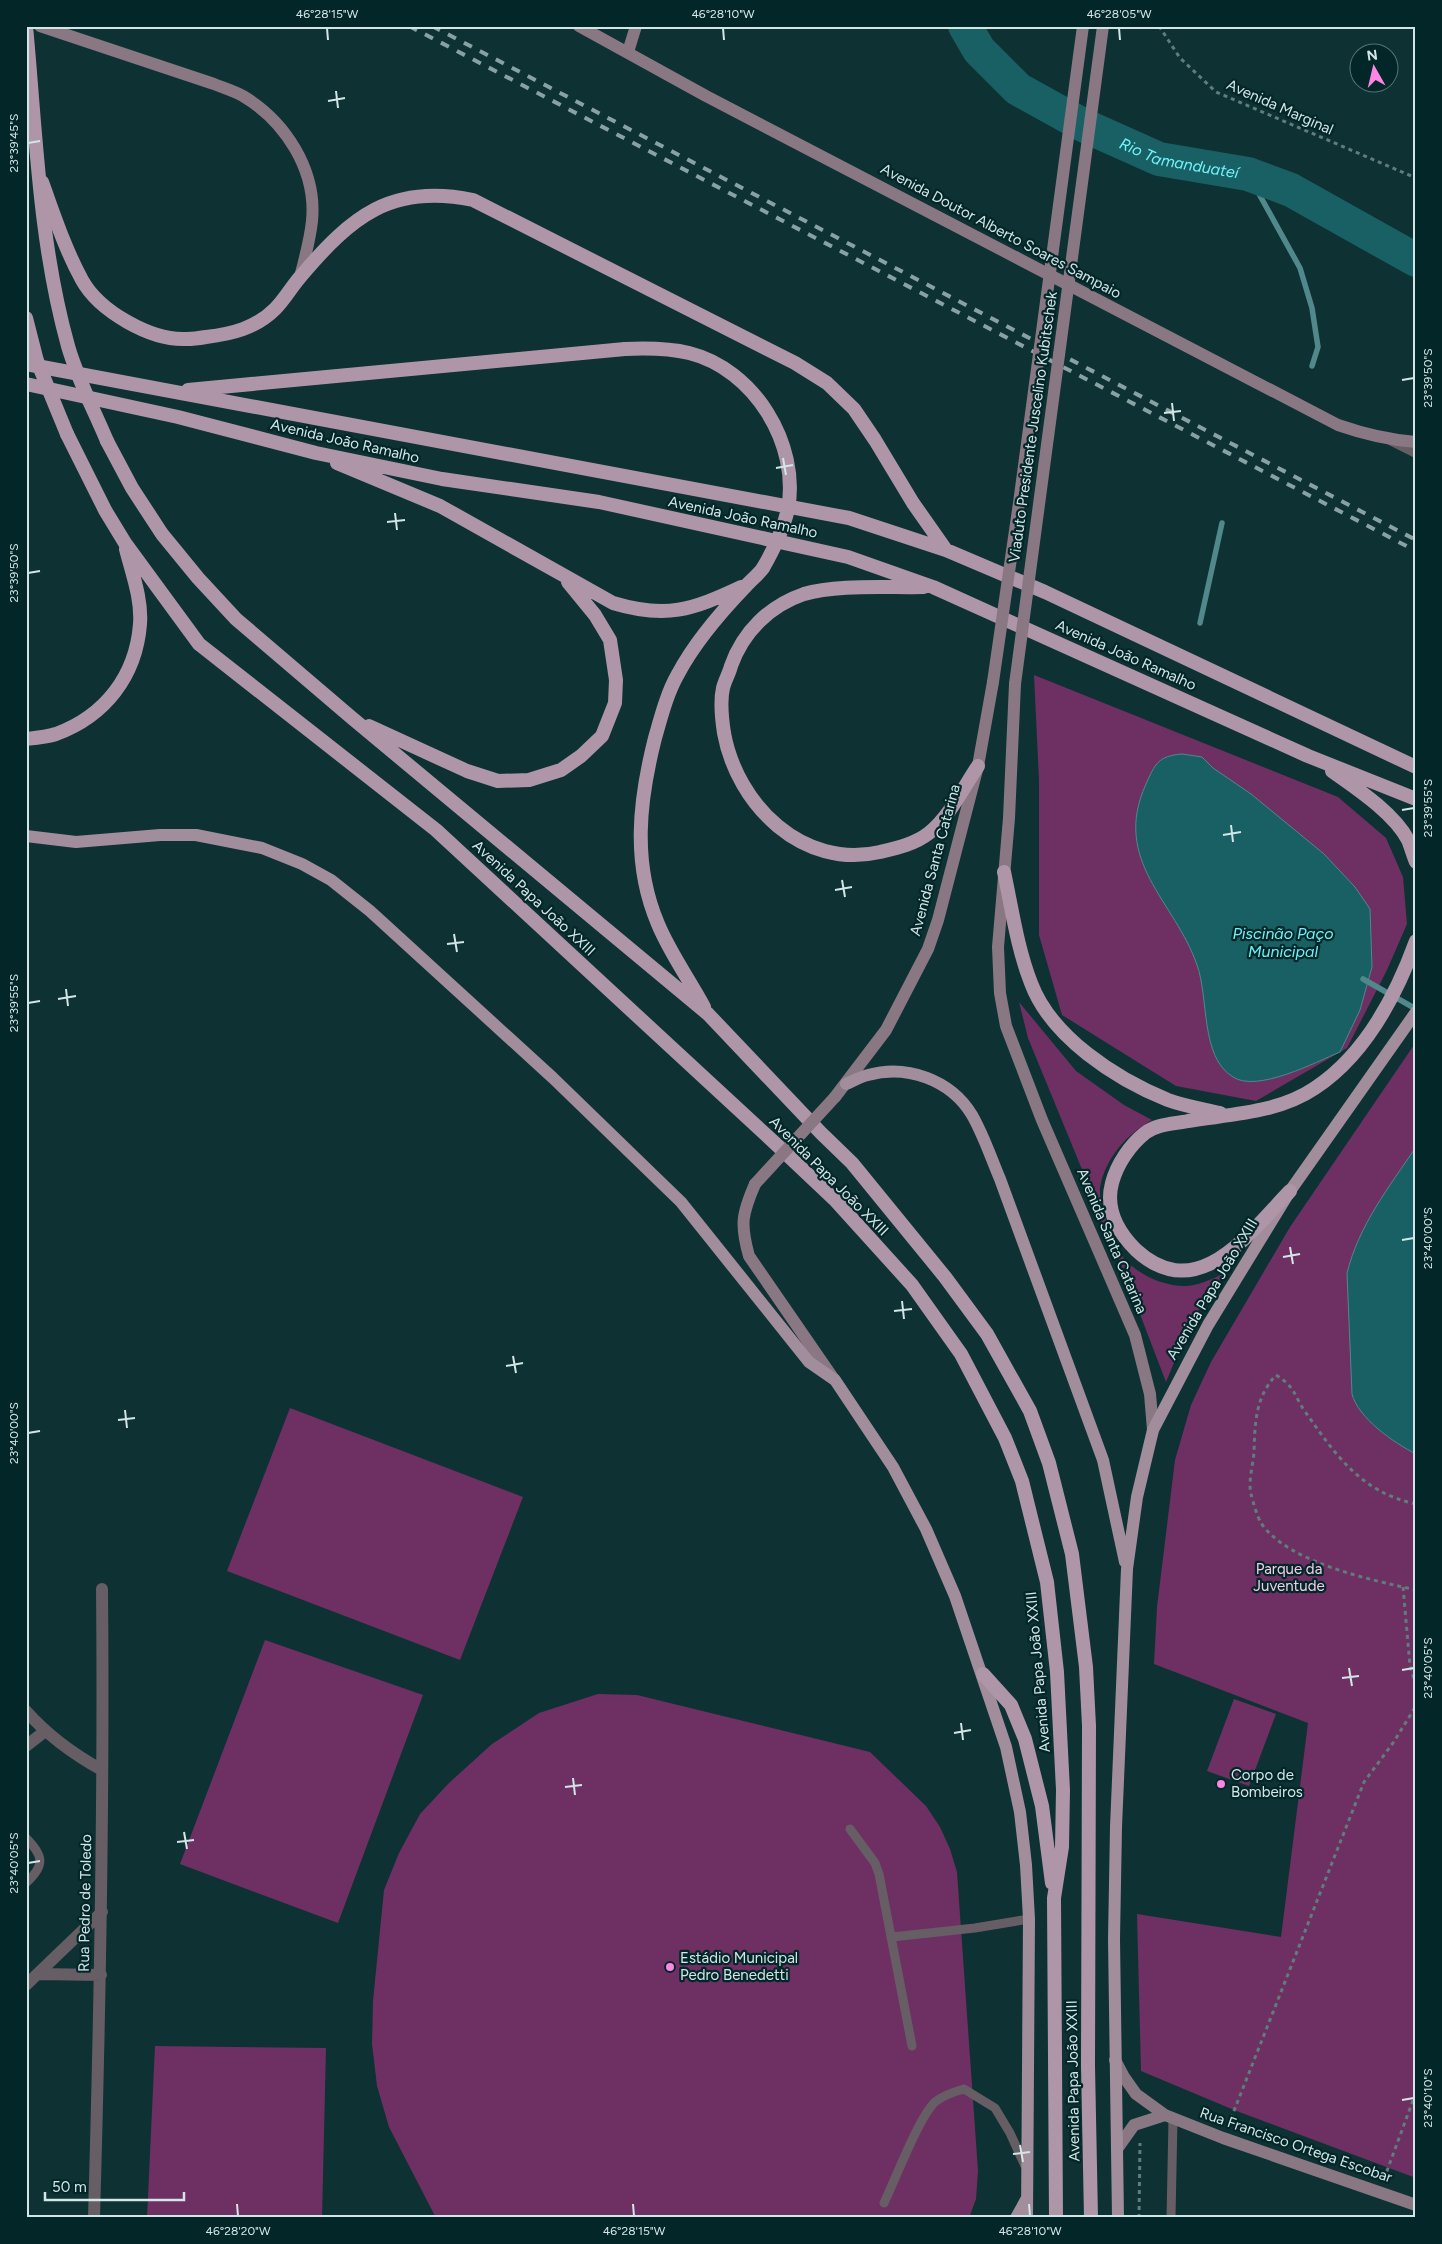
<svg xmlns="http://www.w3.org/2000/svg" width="1442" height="2244" font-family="Figtree,sans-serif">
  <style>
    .green { fill: #6e3062 }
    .water { fill: #196064; stroke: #51888b }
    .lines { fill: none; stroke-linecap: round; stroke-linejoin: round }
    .stream { stroke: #51888b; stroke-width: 5.5 }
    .river { stroke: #196064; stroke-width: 34 }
    .path { stroke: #607c7e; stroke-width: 3; stroke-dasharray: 4 4; stroke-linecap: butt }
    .service { stroke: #675d64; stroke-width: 9 }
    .minor { stroke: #675d64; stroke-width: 12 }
    .secondary { stroke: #897884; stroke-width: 12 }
    .primary { stroke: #a28d9d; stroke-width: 12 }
    .trunk { stroke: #ae96a8; stroke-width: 14 }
    .rail { stroke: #88a2a3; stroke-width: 4; stroke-dasharray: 9 9; stroke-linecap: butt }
    .secondary-bridge { stroke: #897884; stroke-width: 12 }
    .trunk-bridge { stroke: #ae96a8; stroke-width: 14 }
    .ticks { fill: none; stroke: #d3e6e7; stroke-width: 2 }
    .poi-dot { fill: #fc86e3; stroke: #032729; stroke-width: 2 }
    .labels { text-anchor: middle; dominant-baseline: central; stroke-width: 4.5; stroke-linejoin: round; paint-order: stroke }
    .street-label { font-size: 15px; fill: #d3e6e7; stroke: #032729 }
    .park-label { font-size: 15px; fill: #f4cde9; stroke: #032729 }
    .poi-label { font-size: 15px; fill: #d3e6e7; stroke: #032729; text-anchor: start }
    .water-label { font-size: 16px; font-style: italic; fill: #71f2fa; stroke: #032729 }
    .neatline { fill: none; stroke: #d3e6e7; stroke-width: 2 }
    .ticks-label { font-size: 12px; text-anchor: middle; fill: #d3e6e7 }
  </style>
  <rect width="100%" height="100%" fill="#0e3133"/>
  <path class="green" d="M 1034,675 L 1338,797 L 1386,838 L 1403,877 L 1407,924 L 1387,970 L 1347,1048 L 1256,1101 L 1176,1086 L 1062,1015 L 1039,935 L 1039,780 Z
    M 1019,1002 L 1076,1071 L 1124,1105 L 1152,1120 C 1127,1134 1105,1158 1100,1188 C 1099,1200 1104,1215 1108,1225 C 1111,1233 1113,1243 1118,1250 C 1131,1272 1162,1287 1187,1286 C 1201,1285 1218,1276 1230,1271 L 1217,1285 L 1191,1321 L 1166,1382 L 1120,1262 L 1105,1233 L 1095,1201 L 1028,1038 Z
    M 1416,1042 L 1416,2178 L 1234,2110 L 1141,2071 L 1137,1914 L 1281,1937 L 1308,1723 L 1154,1664 L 1157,1607 L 1175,1460 L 1191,1405 L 1211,1362 L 1290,1227 Z
    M 290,1408 L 523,1497 L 460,1660 L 227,1571 Z
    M 265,1640 L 423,1695 L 338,1923 L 180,1864 Z
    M 598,1694 L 637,1695 L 870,1752 L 926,1806 L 940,1827 L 950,1849 L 957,1872 L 978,2171 L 976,2199 L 969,2218 L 436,2218 L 389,2127 L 377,2086 L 372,2044 L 373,2001 L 384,1890 L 399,1853 L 420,1814 L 449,1783 L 492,1744 L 539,1713 Z
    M 1234,1699 L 1276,1714 L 1249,1786 L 1207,1771 Z
    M 155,2046 L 326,2048 L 322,2218 L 147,2218 Z"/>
  <path class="water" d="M 1182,754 L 1202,757 L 1213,768 L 1251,794 L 1324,854 L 1355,887 L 1370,909 L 1372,967 L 1360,1010 L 1340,1052 C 1316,1062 1257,1093 1233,1077 C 1200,1057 1209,998 1197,965 C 1175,901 1111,861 1146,784 C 1155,764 1158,756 1182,754 Z
    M 1416,1147 L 1416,1454 C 1394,1443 1358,1418 1352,1394 L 1347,1273 C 1359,1225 1389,1187 1416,1147 Z"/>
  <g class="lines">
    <path class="stream" d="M 1248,174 L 1300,268 L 1312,308 L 1318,347 L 1312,366
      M 1200,623 L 1222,523
      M 1363,979 L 1416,1009"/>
    <path class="river" id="s1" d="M 965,26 L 979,50 L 1018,89 L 1083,125 L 1159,159 L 1248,174 L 1291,190 L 1416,260"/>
    <path class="path" d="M 1159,26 L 1180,58 L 1216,92 L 1416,178
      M 1416,1504 C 1360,1492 1335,1454 1304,1410 C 1293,1393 1295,1387 1276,1375 C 1255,1398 1255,1423 1254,1452 C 1253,1465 1248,1482 1251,1494 C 1253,1502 1257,1516 1261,1523 C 1288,1563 1372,1580 1416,1590
      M 1403,1587 L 1410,1666 L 1416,1686
      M 1228,2126 L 1364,1782 L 1393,1743 L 1416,1706
      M 1384,2179 L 1416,2092
      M 1139,2218 L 1140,2143"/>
    <path class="service" d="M 850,1829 L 875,1863 L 879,1874 L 912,2046
      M 26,1838 C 43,1855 46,1865 26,1883
      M 892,1937 L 975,1928 L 1029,1919
      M 884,2203 C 895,2180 919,2117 935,2102 C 944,2095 953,2092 964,2089 L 995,2108 L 1010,2133 L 1025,2166
      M 1171,2218 L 1173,2119"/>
    <path class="minor" d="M 1392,440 L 1416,452
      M 26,1711 C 49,1737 73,1754 102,1770
      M 26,1746 L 44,1732
      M 38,1974 L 101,1975
      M 26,1985 L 102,1912
      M 94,2218 C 100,2008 104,1799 102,1589"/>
    <path class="secondary" d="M 40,26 L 214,84 C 224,88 234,91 243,96 C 285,121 317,170 312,221 C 310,240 305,258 300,277
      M 579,26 L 706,96 L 1338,425 C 1364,434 1388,440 1416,442
      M 628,52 L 636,26
      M 1015,684 L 1009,818 L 998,947 L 1000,993 L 1006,1026 L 1042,1120 L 1135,1335 L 1150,1394 L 1153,1430
      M 835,1097 L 886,1030 L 928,949 L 938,920 L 978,766 L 993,682
      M 755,1184 C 742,1214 740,1224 749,1256 L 833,1378
      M 1115,2060 L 1124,2077 L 1136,2094 L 1165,2115 L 1223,2138 L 1416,2205
      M 1117,2149 L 1134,2125 L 1165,2115"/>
    <path class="primary" d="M 26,836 L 76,842 L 160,835 L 196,835 L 262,848 L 302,864 L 331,880 L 370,911 L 553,1078 L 681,1202 L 809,1362 L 835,1380 L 893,1467 L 926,1529 L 955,1596 L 1006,1747 L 1020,1812 L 1026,1865 L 1029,1919 L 1027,2218
      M 846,1084 C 853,1081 860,1077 868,1075 C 907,1064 951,1080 972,1115 C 984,1136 991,1158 1000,1179 L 1103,1460 L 1125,1562
      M 1016,2218 L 1027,2198
      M 1118,2218 L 1114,1939 L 1116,1827 L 1127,1569 L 1137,1497 L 1153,1430 L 1208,1325 L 1290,1191 L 1416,1012"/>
    <path class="trunk" d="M 42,182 C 54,215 65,249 82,280 C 99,311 151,341 187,339 C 193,339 200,338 206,337 C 232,334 256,328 275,309 C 285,299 292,286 301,276 C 351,217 391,183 473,200 L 795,363 L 827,383 L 854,409 L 875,440 L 913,503 L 946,550
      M 26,318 L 37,361
      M 26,364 L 849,518 L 946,550 L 1045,592 L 1416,767
      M 26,384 L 178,417 L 316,453 L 442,479 L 599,502 L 848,557 L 933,587 L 1308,756 L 1416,799
      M 188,390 L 625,349
      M 67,434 L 105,510 L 125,543 L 199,644 L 436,830 L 778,1146 L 836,1201 L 912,1285 L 961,1354 L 1005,1438 L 1022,1481 L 1047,1582 L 1057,1672 L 1063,1790 L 1062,1847 L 1054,1898 L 1056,2218
      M 107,441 L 132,488 L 162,534 L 198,578 L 236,619 L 352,718 L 708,1014 L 821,1133 L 852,1163 L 945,1277 L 987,1334 L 1030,1411 L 1049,1463 L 1072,1554 L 1086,1667 L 1089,1726 L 1088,2066 L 1091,2218
      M 337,463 L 440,506 L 613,603 C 666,619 692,610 741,587
      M 924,587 C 889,588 836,584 804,594 C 769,606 743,632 731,666 C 729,674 725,680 723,688 C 720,701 722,720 724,733 C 737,805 803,870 880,852 C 897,848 915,844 929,833 C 950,816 963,788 978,766
      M 369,726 L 467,771 L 498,781 L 529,780 L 561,770 L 581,756 L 602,736 L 615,703 L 616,680 L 610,640 L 595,615 L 568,582
      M 26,739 C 36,738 47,737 56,734 C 105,716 136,676 140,624 C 142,599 132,573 126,549
      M 1332,771 C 1356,788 1394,813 1408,840 C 1411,847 1413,855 1416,862
      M 1004,872 C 1012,909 1017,947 1031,983 C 1051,1037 1116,1079 1168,1100 C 1184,1106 1203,1109 1220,1113
      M 704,1007 C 689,979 670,953 658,924 C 632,863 639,801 655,738 C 661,717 667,693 678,674 C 695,642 720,613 745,587 C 751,580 758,575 763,568
      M 1290,1191 C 1250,1232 1198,1307 1136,1250 C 1118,1232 1105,1209 1112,1183 C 1117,1164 1130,1145 1145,1133 C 1157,1124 1174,1124 1188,1121 C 1231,1114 1278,1113 1315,1088 C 1365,1055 1396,996 1416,941
      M 983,1674 L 1011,1705 L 1025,1739 L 1042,1806 L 1052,1883"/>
    <path class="rail" d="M 409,26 L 1416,551
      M 432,26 L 1416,540"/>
    <path class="secondary-bridge" d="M 993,682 L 1019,503 L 1083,26
      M 1015,684 L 1103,26
      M 755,1184 L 835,1097"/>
    <path class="trunk-bridge" d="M 26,26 C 36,133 39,242 68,346 C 77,378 94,410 107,441
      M 625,349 C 647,348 668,348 689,353 C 754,369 800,444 788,509 C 783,531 774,549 763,568
      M 37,361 L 67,434"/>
  </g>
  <path class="ticks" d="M 327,28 L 328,40M 723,28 L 724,40M 1119,28 L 1120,40M 336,91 L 338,108M 328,101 L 345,98M 28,143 L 40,141M 1402,380 L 1414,378M 1172,403 L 1174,421M 1164,413 L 1181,411M 783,458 L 786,475M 776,468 L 793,465M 395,513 L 397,530M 387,522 L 405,520M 28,573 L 40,571M 1402,810 L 1414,808M 1231,825 L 1233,842M 1223,835 L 1241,832M 842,880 L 845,897M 835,890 L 852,887M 454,934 L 457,952M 447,944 L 464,942M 66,989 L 68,1006M 58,999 L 76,996M 28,1003 L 40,1001M 1402,1240 L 1414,1238M 1290,1247 L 1293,1264M 1283,1257 L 1300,1254M 902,1301 L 904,1319M 894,1311 L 912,1309M 513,1356 L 516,1373M 506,1366 L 523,1363M 125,1410 L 127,1428M 118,1420 L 135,1418M 28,1433 L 40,1431M 1349,1668 L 1352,1686M 1402,1670 L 1414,1668M 1342,1678 L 1359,1676M 961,1723 L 963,1740M 954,1733 L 971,1730M 573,1778 L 575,1795M 565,1787 L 582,1785M 184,1832 L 187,1849M 177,1842 L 194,1840M 28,1863 L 40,1861M 1402,2100 L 1414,2098M 1020,2145 L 1023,2162M 1013,2154 L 1030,2152M 237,2204 L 238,2216M 633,2204 L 634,2216M 1029,2204 L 1030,2216"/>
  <g class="poi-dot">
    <circle cx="1221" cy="1784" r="5"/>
    <circle cx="670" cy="1967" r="5"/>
  </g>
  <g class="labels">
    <g class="street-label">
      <text transform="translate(1280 107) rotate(24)">Avenida Marginal</text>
      <text transform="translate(1001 231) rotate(28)">Avenida Doutor Alberto Soares Sampaio</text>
      <text transform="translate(1033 427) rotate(-82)">Viaduto Presidente Juscelino Kubitschek</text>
      <text transform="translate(345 441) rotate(13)">Avenida João Ramalho</text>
      <text transform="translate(743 517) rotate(12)">Avenida João Ramalho</text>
      <text transform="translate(1126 655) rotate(24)">Avenida João Ramalho</text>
      <text transform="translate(935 860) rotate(-75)">Avenida Santa Catarina</text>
      <text transform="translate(534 898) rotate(43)">Avenida Papa João XXIII</text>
      <text transform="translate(829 1176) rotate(45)">Avenida Papa João XXIII</text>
      <text transform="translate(1112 1241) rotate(67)">Avenida Santa Catarina</text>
      <text transform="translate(1212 1289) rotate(-59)">Avenida Papa João XXIII</text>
      <text transform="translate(1038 1672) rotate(-95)">Avenida Papa João XXIII</text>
      <text transform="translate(85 1903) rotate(-89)">Rua Pedro de Toledo</text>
      <text transform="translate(1073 2081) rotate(-91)">Avenida Papa João XXIII</text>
      <text transform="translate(1296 2145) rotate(19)">Rua Francisco Ortega Escobar</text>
    </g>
    <g class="park-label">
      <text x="1289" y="1569">Parque da<tspan x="1289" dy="17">Juventude</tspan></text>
    </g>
    <g class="poi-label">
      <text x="1231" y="1775">Corpo de<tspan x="1231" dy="17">Bombeiros</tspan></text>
      <text x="680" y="1958">Estádio Municipal<tspan x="680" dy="17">Pedro Benedetti</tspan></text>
    </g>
    <g class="water-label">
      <text stroke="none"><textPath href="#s1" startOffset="260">Rio Tamanduateí</textPath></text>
      <text x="1283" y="933">Piscinão Paço<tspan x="1283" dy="18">Municipal</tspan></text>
    </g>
  </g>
  <rect width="1442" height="2244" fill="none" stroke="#032729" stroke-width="55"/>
  <g transform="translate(1374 68) rotate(352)"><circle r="24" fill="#032729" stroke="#567375"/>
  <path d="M0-4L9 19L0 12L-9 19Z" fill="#fc86e3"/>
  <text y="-8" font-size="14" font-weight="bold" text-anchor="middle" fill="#d3e6e7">N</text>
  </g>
  <path d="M45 2192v8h139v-8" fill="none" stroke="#d3e6e7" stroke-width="2.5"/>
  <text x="52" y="2192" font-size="15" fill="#d3e6e7" stroke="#032729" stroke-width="4" paint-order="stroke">50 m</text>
  <rect x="28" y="28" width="1386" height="2188" class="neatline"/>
  <g class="ticks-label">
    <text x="327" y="18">46°28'15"W</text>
    <text x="723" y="18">46°28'10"W</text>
    <text x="1119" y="18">46°28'05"W</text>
    <text transform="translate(14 143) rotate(-90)" y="4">23°39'45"S</text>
    <text transform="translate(1428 378) rotate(-90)" y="4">23°39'50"S</text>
    <text transform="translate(14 573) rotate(-90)" y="4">23°39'50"S</text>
    <text transform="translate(1428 808) rotate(-90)" y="4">23°39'55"S</text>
    <text transform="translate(14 1003) rotate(-90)" y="4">23°39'55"S</text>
    <text transform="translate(1428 1238) rotate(-90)" y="4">23°40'00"S</text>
    <text transform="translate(14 1433) rotate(-90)" y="4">23°40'00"S</text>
    <text transform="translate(1428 1668) rotate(-90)" y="4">23°40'05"S</text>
    <text transform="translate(14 1863) rotate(-90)" y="4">23°40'05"S</text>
    <text transform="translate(1428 2098) rotate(-90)" y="4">23°40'10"S</text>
    <text x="238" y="2235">46°28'20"W</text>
    <text x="634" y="2235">46°28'15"W</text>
    <text x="1030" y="2235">46°28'10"W</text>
  </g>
</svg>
